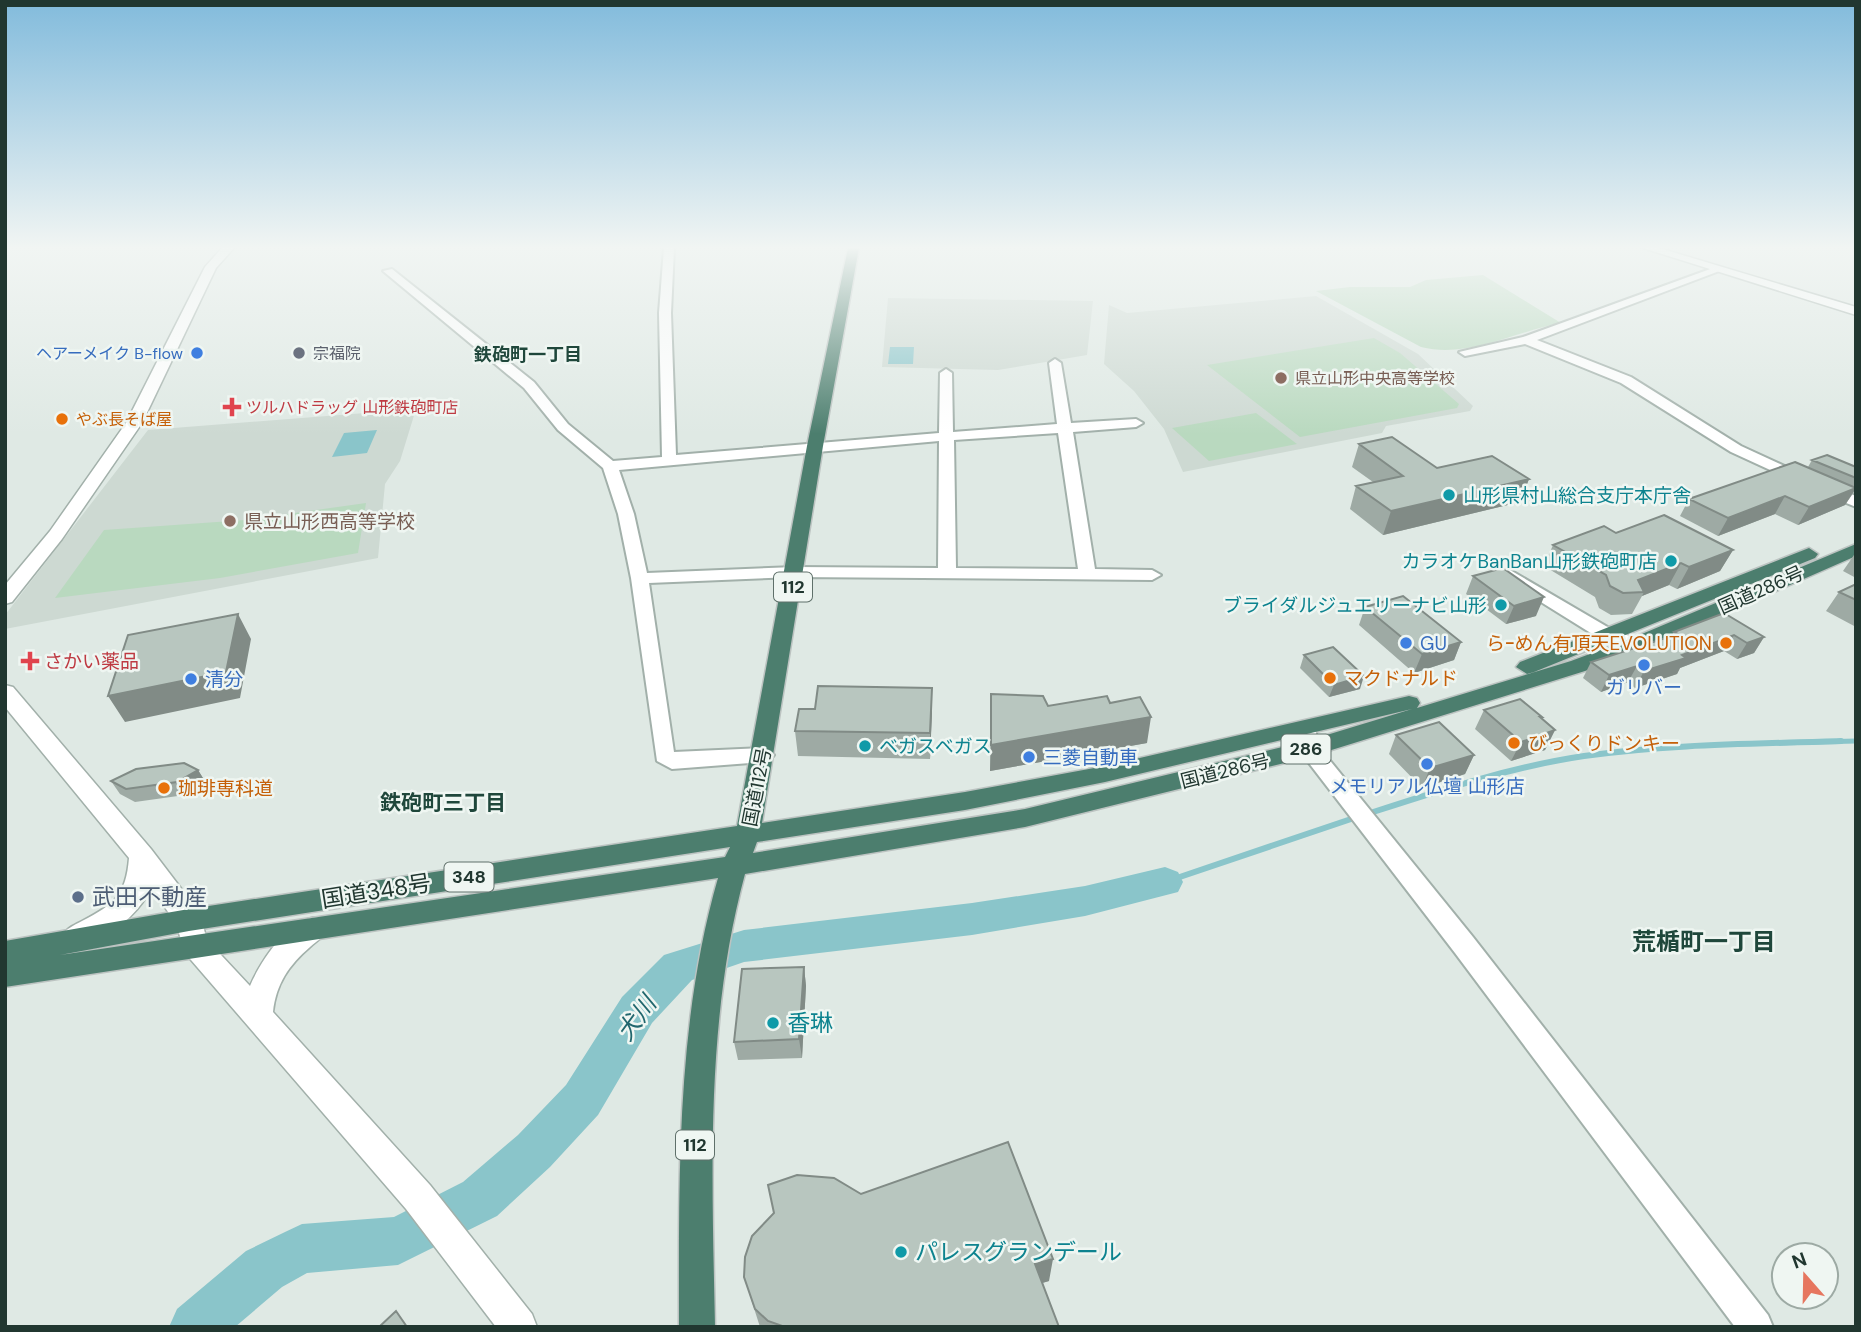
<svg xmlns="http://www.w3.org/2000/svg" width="1861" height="1332" font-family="'DM Sans','Noto Sans JP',sans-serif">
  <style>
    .built { fill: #cdd9d2 }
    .green { fill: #b9d9bf }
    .water { fill: #8ac5ca }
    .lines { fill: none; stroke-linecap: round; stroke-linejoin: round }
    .stream-far1 { stroke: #8ac5ca; stroke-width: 5 }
    .stream { stroke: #8ac5ca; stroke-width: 6 }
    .river { fill: #8ac5ca; fill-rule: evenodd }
    .minor-casing { stroke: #a2b0aa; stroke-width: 4 }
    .tertiary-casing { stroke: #a2b0aa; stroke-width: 3 }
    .trunk-casing { stroke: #bcc3c1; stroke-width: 3 }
    .minor { fill: #fff; fill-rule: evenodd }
    .tertiary { fill: #fff; fill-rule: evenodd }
    .trunk { fill: #4c7e6e; fill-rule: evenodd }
    .wall { fill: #9eaaa4 }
    .shaded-wall { fill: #818b86 }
    .building { fill: #b8c6bf; stroke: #818b86; stroke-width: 2 }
    .shop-dot { fill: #3f7fe0; stroke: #eff6f2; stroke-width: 2.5 }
    .worship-dot { fill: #6b7280; stroke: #eff6f2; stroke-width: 2.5 }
    .education-dot { fill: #8d6e63; stroke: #eff6f2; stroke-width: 2.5 }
    .health-dot { fill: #e0444e; stroke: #eff6f2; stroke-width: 2.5 }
    .food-dot { fill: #e8710a; stroke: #eff6f2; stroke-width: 2.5 }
    .culture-dot { fill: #0f9aa8; stroke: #eff6f2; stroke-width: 2.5 }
    .service-dot { fill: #5c6f8a; stroke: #eff6f2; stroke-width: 2.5 }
    .labels { text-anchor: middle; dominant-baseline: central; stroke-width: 5; stroke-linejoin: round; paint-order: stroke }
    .far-shop-label { font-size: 16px; fill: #366cbe; stroke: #eff6f2; text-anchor: end }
    .far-worship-label { font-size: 16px; fill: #5b616d; stroke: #eff6f2; text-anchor: start }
    .far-education-label { font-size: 16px; fill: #785e54; stroke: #eff6f2; text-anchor: start }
    .far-health-label { font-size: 16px; fill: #be3a42; stroke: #eff6f2; text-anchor: start }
    .far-food-label { font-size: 16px; fill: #c56008; stroke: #eff6f2; text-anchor: start }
    .far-neighbourhood-label { font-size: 18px; font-weight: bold; fill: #1f473b; stroke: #eff6f2 }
    .shield { fill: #eff6f2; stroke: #5f706a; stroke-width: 2 }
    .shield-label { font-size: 18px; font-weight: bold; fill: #213730 }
    .culture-label { font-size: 19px; fill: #0d838f; stroke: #eff6f2; text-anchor: start }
    .education-label { font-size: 19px; fill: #785e54; stroke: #eff6f2; text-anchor: start }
    .street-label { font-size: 19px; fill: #213730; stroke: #eff6f2 }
    .shop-label { font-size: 19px; fill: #366cbe; stroke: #eff6f2; text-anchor: start }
    .food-label { font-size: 19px; fill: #c56008; stroke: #eff6f2; text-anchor: start }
    .health-label { font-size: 19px; fill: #be3a42; stroke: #eff6f2; text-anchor: start }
    .neighbourhood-label { font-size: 21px; font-weight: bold; fill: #1f473b; stroke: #eff6f2 }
    .near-street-label { font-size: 23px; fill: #213730; stroke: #eff6f2 }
    .near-service-label { font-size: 23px; fill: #4e5e75; stroke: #eff6f2; text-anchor: start }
    .near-culture-label { font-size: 23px; fill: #0d838f; stroke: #eff6f2; text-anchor: start }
    .near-neighbourhood-label { font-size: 24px; font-weight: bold; fill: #1f473b; stroke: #eff6f2 }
    .near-water-label { font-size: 24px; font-style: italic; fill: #21676e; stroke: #eff6f2 }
  </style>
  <rect width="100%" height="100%" fill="#dfe9e4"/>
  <path class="built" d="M 1316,296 L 1418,354 L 1473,406 L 1470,411 L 1386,426 L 1382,433 L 1183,472 L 1164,429 L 1134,391 L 1104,364 L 1109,305 L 1127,313 Z
    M 888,298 L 1093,301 L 1087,355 L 998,370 L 882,367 Z
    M 416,409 L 400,461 L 385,484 L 378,558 L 5,629 L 5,615 L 148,430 Z"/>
  <path class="green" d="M 1483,275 L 1561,323 C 1516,331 1468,359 1421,347 L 1316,291 L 1350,287 L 1410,287 L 1426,280 Z
    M 1374,338 L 1400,353 L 1459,404 L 1457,408 L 1300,437 L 1207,365 Z
    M 1256,413 L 1297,444 L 1209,461 L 1172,428 Z
    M 366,503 L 358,553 L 220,578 L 55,598 L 104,530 L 245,520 Z"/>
  <path class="water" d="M 890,347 L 914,347 L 913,364 L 888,364 Z
    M 377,430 L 367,453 L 332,457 L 344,433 Z"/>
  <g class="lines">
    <path class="stream-far1" d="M 1778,743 L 1856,741"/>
    <path class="stream" d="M 1367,814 C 1438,791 1510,767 1584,756 C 1669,744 1755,744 1841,741
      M 1165,882 L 1357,817"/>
    <path class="river" d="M 1165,867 L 1178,872 L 1183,882 L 1178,892 L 1085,916 L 972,935 L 744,962 L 692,980 L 652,1023 L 598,1115 L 550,1167 L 497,1216 L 398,1265 L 307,1273 L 282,1287 L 235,1327 L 169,1327 L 177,1309 L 246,1251 L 285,1232 L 302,1224 L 394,1217 L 463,1182 L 518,1135 L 566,1085 L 622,997 L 664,955 L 744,930 L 972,903 L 1085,886 Z"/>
    <g class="minor-casing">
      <path id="minor" d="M 664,248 L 674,248 L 671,313 L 676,455 L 939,433 L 940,373 L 946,369 L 952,373 L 953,432 L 1057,424 L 1049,363 L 1055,359 L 1061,363 L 1071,423 L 1136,419 L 1143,423 L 1136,427 L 1073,432 L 1095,569 L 1152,570 L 1161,575 L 1152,580 L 795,577 L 649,583 L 674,752 L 763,748 L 770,750 L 774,755 L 770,760 L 763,762 L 672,769 L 657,761 L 631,578 L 618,514 L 603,468 L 558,430 L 524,388 L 383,271 L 392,269 L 534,382 L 568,424 L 613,461 L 662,457 L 659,313 ZM 1058,433 L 1078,569 L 956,568 L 954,440 ZM 939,441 L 938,568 L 795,567 L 647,573 L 634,514 L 619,470 Z
        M 1713,268 L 1722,270 L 1537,340 L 1631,377 L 1741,446 L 1804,475 L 1804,481 L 1794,481 L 1731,452 L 1621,383 L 1525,344 L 1465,356 L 1459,352 L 1523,337 Z
        M 1827,485 L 1856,496 L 1856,507 L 1822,493 L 1819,490 Z
        M 1510,570 L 1616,632 L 1644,640 L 1646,644 L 1637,650 L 1602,640 L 1504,579 L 1501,575 L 1504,571 Z
        M 1307,722 L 1314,724 L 1319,747 L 1473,937 L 1768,1315 L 1773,1327 L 1735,1327 L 1455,953 L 1302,754 L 1297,729 L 1300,724 Z"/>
    </g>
    <g class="tertiary-casing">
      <path id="tertiary" d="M 222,248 L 234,248 L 216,268 L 142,423 L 62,539 L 12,602 L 5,604 L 5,585 L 50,531 L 126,423 L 205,267 Z
        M 1643,248 L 1659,248 L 1856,307 L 1856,315 Z
        M 5,685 L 13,687 L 151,849 L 199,912 L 207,940 L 250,986 C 260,962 294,908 326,919 L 330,927 C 325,936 318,940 310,947 C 289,965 276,984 273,1012 L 430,1185 L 532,1314 L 537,1327 L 496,1327 L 406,1209 L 185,953 L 176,923 L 151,888 C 141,913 93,956 65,946 L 61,938 C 66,928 73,926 82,921 C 115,904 126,895 129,858 L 5,707 Z"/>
    </g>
    <g class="trunk-casing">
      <path id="trunk" d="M 848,248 L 859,248 L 823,446 L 762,823 L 965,792 L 1105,766 L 1409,696 L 1417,698 L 1420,703 L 1417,708 L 1571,661 L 1630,639 L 1856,544 L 1856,556 L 1644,649 L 1585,671 L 1309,757 L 1025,827 L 745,874 C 705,1021 712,1176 715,1327 L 679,1327 C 679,1177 676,1024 718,878 L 5,987 L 5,941 L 189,909 L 737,826 L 807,446 ZM 1412,709 L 1307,741 L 1025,809 L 753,853 L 757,842 L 965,810 L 1105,782 ZM 730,847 L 725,857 L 60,955 L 189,931 Z
        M 1809,548 L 1818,554 L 1815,558 L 1534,672 L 1527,674 L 1516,667 L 1520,662 Z"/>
    </g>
    <use href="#minor" class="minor"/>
    <use href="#tertiary" class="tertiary"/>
    <use href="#trunk" class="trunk"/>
  </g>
  <path class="wall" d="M 1359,444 L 1437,468 L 1529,479 L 1520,502 L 1383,535 L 1350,509 L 1356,486 L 1373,482 L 1352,467 Z
    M 1812,460 L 1856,467 L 1856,493 L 1854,492 L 1845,505 L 1798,525 L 1775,514 L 1718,536 L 1680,516 L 1689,499 L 1808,467 Z
    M 1553,545 L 1733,550 L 1720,571 L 1677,589 L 1669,585 L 1642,596 L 1632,614 L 1611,615 L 1599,608 L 1595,597 L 1544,566 Z
    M 1856,552 L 1856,578 L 1843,571 Z
    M 1473,576 L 1536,616 L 1506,624 L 1466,594 Z
    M 1856,584 L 1856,627 L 1826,611 L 1839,592 Z
    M 1365,607 L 1461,642 L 1454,660 L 1414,673 L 1359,625 Z
    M 1674,632 L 1764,637 L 1754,653 L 1737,659 L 1724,651 L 1680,668 L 1677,674 L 1635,688 L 1628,682 L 1601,692 L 1583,678 L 1591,662 L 1671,636 Z
    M 1304,655 L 1360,689 L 1329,697 L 1300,668 Z
    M 932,688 L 930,759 L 798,756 L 795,731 Z
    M 991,694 L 1048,706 L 1110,703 L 1147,743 L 990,771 Z
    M 1484,710 L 1541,719 L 1555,730 L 1545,750 L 1511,761 L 1475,729 Z
    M 1396,735 L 1474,755 L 1465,774 L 1422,788 L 1389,754 Z
    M 198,770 L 206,783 L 185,795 L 135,802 L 120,794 L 111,781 Z
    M 804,967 L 806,986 L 802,1058 L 738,1060 L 734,1042 Z
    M 861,1194 L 1049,1281 L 1042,1283 L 1059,1327 L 760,1327 L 744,1277 Z"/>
  <path class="shaded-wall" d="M 1529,479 L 1520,502 L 1383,535 L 1391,511 Z
    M 1856,488 L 1845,505 L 1798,525 L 1809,507 Z
    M 1785,496 L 1775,514 L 1718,536 L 1728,518 Z
    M 1733,550 L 1720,571 L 1677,589 L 1689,567 Z
    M 1681,563 L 1669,585 L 1642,596 L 1644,592 L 1638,580 Z
    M 1544,597 L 1536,616 L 1506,624 L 1514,606 Z
    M 238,614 L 251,639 L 240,698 L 125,722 L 108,696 Z
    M 1734,635 L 1724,651 L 1680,668 L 1677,674 L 1635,688 L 1644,671 L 1682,655 Z
    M 1764,637 L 1754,653 L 1737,659 L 1747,643 Z
    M 1461,642 L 1454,660 L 1414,673 L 1422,654 Z
    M 1637,666 L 1628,682 L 1601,692 L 1609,675 Z
    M 1364,676 L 1360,689 L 1329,697 L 1334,685 Z
    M 932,688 L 932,713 L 930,759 L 930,733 Z
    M 1151,717 L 1147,743 L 990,771 L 991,745 Z
    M 1555,730 L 1545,750 L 1511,761 L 1521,742 Z
    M 1474,755 L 1465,774 L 1422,788 L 1430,768 Z
    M 198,770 L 206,783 L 185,795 L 177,782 Z
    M 804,967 L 806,986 L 802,1058 L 799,1039 Z
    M 1053,1259 L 1049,1281 L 1032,1286 L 1035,1264 Z"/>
  <path class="building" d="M 1392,437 L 1437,468 L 1492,456 L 1529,479 L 1391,511 L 1356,486 L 1403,476 L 1359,444 Z
    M 1827,455 L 1856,467 L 1856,478 L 1812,460 Z
    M 1795,462 L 1856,488 L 1809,507 L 1785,496 L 1728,518 L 1689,499 Z
    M 1664,515 L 1733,550 L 1689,567 L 1681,563 L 1638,580 L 1644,592 L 1623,593 L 1610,586 L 1606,575 L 1553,545 L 1604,526 L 1616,533 Z
    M 1503,568 L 1544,597 L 1514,606 L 1473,576 Z
    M 1856,584 L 1856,600 L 1839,592 Z
    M 1403,596 L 1461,642 L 1422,654 L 1365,607 Z
    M 1724,613 L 1764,637 L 1747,643 L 1734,635 L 1682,655 L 1686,658 L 1644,671 L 1637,666 L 1609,675 L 1591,662 L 1678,634 L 1674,632 Z
    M 238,614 L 226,672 L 108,696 L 128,635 Z
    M 1333,647 L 1364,676 L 1334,685 L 1304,655 Z
    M 818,686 L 932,688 L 930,733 L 795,731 L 799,709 L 815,709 Z
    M 991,694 L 1043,696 L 1048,706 L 1107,696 L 1110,703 L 1140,697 L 1151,717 L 991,745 Z
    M 1520,699 L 1542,717 L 1540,717 L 1555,730 L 1521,742 L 1484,710 Z
    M 1439,722 L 1474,755 L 1430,768 L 1396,735 Z
    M 184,763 L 198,770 L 177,782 L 126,789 L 111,781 L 136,769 Z
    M 804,967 L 799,1039 L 734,1042 L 742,969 Z
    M 1008,1142 L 1053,1259 L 1035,1264 L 1059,1327 L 785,1327 L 768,1321 L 755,1309 L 744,1277 L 745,1257 L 752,1236 L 774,1213 L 768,1185 L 797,1175 L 834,1178 L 861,1194 Z
    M 396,1311 L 407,1327 L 379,1327 Z"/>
  <linearGradient id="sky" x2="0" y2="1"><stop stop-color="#82bbdc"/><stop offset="0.57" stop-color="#f1f5f3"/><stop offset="1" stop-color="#f1f5f3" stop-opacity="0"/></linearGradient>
  <rect width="1861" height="434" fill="url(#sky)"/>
  <g class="shop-dot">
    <circle cx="197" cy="353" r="7"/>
    <circle cx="1406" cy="643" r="7"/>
    <circle cx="1644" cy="665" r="7"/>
    <circle cx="191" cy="679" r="7"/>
    <circle cx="1029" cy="757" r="7"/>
    <circle cx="1427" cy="764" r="7"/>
  </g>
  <circle class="worship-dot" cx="299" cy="353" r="7"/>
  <g class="education-dot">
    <circle cx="1281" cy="378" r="7"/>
    <circle cx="230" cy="521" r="7"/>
  </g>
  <g class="health-dot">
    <path d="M228.5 396.5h7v7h7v7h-7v7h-7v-7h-7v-7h7z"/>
    <path d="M26.5 650.5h7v7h7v7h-7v7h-7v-7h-7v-7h7z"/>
  </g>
  <g class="food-dot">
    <circle cx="62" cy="419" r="7"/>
    <circle cx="1726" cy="643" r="7"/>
    <circle cx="1330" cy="678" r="7"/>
    <circle cx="1514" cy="743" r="7"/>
    <circle cx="164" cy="788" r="7"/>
  </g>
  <g class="culture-dot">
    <circle cx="1449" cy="495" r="7"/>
    <circle cx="1671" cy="561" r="7"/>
    <circle cx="1501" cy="605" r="7"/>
    <circle cx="865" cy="746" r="7"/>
    <circle cx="773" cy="1023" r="7"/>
    <circle cx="901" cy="1252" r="7"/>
  </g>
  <circle class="service-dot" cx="78" cy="897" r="7"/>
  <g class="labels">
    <g class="far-shop-label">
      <text x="183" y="353">ヘアーメイク B-flow</text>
    </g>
    <g class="far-worship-label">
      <text x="313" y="353">宗福院</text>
    </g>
    <g class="far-education-label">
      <text x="1295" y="378">県立山形中央高等学校</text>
    </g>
    <g class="far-health-label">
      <text x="246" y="407">ツルハドラッグ 山形鉄砲町店</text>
    </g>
    <g class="far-food-label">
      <text x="76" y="419">やぶ長そば屋</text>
    </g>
    <g class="far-neighbourhood-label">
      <text x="528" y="355">鉄砲町一丁目</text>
    </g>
    <g class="shield">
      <rect x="774" y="572.5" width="38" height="29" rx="5"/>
      <rect x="1281.5" y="734.5" width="49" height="29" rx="5"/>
      <rect x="444.5" y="862.5" width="49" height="29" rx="5"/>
      <rect x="676" y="1130.5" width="38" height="29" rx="5"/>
    </g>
    <g class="shield-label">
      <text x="793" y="587">112</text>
      <text x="1306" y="749">286</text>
      <text x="469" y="877">348</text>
      <text x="695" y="1145">112</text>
    </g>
    <g class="culture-label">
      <text x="1463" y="495">山形県村山総合支庁本庁舎</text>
      <text x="1657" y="561" text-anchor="end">カラオケBanBan山形鉄砲町店</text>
      <text x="1487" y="605" text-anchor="end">ブライダルジュエリーナビ山形</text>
      <text x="879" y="746">ベガスベガス</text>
    </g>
    <g class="education-label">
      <text x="244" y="521">県立山形西高等学校</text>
    </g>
    <g class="street-label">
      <text transform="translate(1761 590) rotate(-24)">国道286号</text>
      <text transform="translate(1225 771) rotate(-14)">国道286号</text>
      <text transform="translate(757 787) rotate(-79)">国道112号</text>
    </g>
    <g class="shop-label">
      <text x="1420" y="643">GU</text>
      <text x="205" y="679">清分</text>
      <text x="1644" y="687" text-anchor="middle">ガリバー</text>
      <text x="1043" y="757">三菱自動車</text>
      <text x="1427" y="786" text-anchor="middle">メモリアル仏壇 山形店</text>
    </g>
    <g class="food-label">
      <text x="1712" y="643" text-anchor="end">らｰめん有頂天EVOLUTION</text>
      <text x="1344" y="678">マクドナルド</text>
      <text x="1528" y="743">びっくりドンキー</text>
      <text x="178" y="788">珈琲専科道</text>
    </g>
    <g class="health-label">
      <text x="44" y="661">さかい薬品</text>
    </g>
    <g class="neighbourhood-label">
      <text x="443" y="803">鉄砲町三丁目</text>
    </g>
    <g class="near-street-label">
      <text transform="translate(376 891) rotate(-9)">国道348号</text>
    </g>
    <g class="near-service-label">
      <text x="92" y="897">武田不動産</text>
    </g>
    <g class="near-culture-label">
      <text x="787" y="1023">香琳</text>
      <text x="915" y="1252">パレスグランデール</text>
    </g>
    <g class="near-neighbourhood-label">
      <text x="1704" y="941">荒楯町一丁目</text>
    </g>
    <g class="near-water-label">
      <text transform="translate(636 1018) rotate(-54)">犬川</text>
    </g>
  </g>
  <rect width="1861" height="1332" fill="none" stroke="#213730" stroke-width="14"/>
  <g transform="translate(1805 1276) rotate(340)"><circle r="33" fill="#eff6f2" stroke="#9daaa4" stroke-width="2"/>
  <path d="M0-5L12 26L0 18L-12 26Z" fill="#e6765f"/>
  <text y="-10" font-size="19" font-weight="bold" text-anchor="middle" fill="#213730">N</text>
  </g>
</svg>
